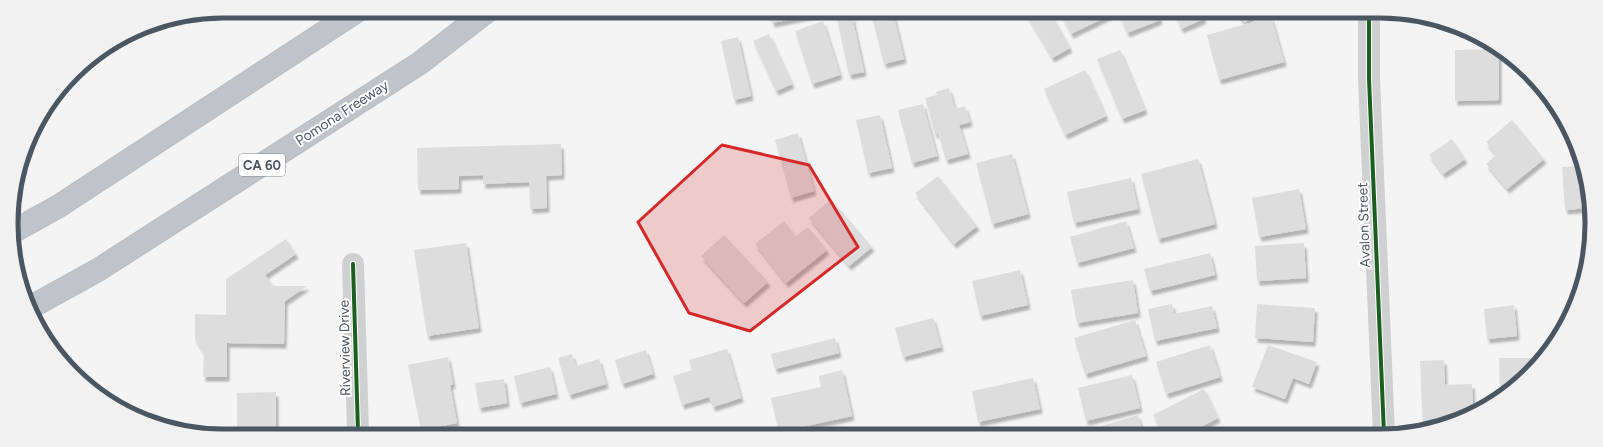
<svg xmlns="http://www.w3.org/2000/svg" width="1603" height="447" font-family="Figtree,sans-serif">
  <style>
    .building { fill: #ddddde; filter: url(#shadow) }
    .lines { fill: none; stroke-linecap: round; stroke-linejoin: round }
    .highway-casing { stroke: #b9bec3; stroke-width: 24 }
    .minor { stroke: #ced0d2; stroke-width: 22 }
    .highway { stroke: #bec4c9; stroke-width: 22 }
    .cycleway-casing { stroke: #fff; stroke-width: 6 }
    .cycleway { stroke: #1b5e20; stroke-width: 4 }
    .marked { fill: #d62828; fill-opacity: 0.2; stroke: #d62828; stroke-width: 3; stroke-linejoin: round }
    .labels { text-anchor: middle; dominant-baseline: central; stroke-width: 4; stroke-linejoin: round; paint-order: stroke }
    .shield { fill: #fff; stroke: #808990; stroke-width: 1 }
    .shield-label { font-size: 13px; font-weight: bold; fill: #4a5661 }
    .street-label { font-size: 14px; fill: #4a5661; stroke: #fff }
    .rim { fill: none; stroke: #4a5661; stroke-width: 5 }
  </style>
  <defs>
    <filter id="shadow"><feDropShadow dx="2.5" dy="4.5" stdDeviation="1" flood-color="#0004"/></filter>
  </defs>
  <rect width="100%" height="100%" fill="#f4f4f4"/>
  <path class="building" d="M 770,13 L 817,13 L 817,14 L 772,23 Z
    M 871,13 L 893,13 L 904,59 L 884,64 Z
    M 1026,14 L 1051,14 L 1070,48 L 1052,58 Z
    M 1061,14 L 1112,14 L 1071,34 Z
    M 1119,14 L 1158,14 L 1160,20 L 1127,33 Z
    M 1175,14 L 1202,14 L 1204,19 L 1181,29 Z
    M 1237,14 L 1255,14 L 1245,23 Z
    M 852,16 L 864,72 L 849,75 L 837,19 Z
    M 1271,17 L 1284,62 L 1219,80 L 1207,35 Z
    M 823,21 L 840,75 L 812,84 L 795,31 Z
    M 769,34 L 792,84 L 776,91 L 753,41 Z
    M 738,37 L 751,96 L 734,100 L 721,41 Z
    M 1499,49 L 1499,100 L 1455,101 L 1455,50 Z
    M 1120,50 L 1145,110 L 1122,119 L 1097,59 Z
    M 1085,70 L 1106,116 L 1065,135 L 1044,89 Z
    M 949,88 L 955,109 L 965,106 L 970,122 L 959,125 L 968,154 L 946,160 L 938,133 L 935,134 L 925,98 L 937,95 L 936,92 Z
    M 923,104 L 937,156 L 912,163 L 898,110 Z
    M 880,115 L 892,168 L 868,173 L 856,120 Z
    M 1512,120 L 1544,159 L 1507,189 L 1486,164 L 1496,155 L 1486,142 Z
    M 798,133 L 814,191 L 791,198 L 775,140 Z
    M 1452,139 L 1465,159 L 1443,174 L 1429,155 Z
    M 561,144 L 562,175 L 546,176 L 547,208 L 530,209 L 529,182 L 483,184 L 483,175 L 459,176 L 459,189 L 418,190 L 417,148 Z
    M 1012,154 L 1028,214 L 992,224 L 976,163 Z
    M 1198,159 L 1215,224 L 1158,239 L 1141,174 Z
    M 1581,166 L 1588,182 L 1588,208 L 1565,210 L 1562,167 Z
    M 938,176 L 977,226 L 954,244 L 915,193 Z
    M 1131,178 L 1138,209 L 1074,223 L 1067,192 Z
    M 1299,189 L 1306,229 L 1259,237 L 1252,198 Z
    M 831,199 L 872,247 L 849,266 L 809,218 Z
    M 784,221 L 796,236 L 808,227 L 827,250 L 786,283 L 755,244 Z
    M 1126,221 L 1134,248 L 1077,263 L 1070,237 Z
    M 724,235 L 768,282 L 744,303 L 701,256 Z
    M 286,239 L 296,254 L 265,275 L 273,286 L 307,286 L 285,301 L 284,344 L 227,343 L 227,377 L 203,377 L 204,353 L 195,339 L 195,314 L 226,315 L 226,279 Z
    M 466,243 L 479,328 L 427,336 L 414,250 Z
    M 1304,243 L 1306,278 L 1257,281 L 1255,246 Z
    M 1210,253 L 1215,275 L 1150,291 L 1144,269 Z
    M 1020,270 L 1028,305 L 980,316 L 972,281 Z
    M 1133,280 L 1138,313 L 1077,323 L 1071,290 Z
    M 1172,304 L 1174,314 L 1212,306 L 1217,328 L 1155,341 L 1148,309 Z
    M 1257,304 L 1315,308 L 1313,342 L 1255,338 Z
    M 1514,305 L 1517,336 L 1487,339 L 1484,309 Z
    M 933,318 L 941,347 L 903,357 L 895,328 Z
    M 1135,320 L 1146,356 L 1085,374 L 1074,338 Z
    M 835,338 L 839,353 L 775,369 L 771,354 Z
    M 1210,345 L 1220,377 L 1166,394 L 1156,362 Z
    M 1268,345 L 1317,362 L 1309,384 L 1293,378 L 1285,399 L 1252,387 Z
    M 727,349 L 741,398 L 713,407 L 709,397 L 682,405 L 673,376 L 692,370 L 689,360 Z
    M 646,350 L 653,374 L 622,384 L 615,360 Z
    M 572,354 L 576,366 L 599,359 L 606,384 L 569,395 L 558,358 Z
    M 448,357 L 453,384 L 450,385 L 457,423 L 421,430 L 408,365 Z
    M 1499,358 L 1541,358 L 1520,383 L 1500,395 Z
    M 1444,360 L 1445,385 L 1472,384 L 1473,412 L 1461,420 L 1423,430 L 1420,361 Z
    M 550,367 L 556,394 L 520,403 L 514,376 Z
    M 842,370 L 852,416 L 779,432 L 771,398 L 821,387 L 819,376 Z
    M 1132,375 L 1140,408 L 1086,421 L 1078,388 Z
    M 1033,378 L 1040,409 L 978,422 L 972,391 Z
    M 504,379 L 507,403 L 479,408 L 475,383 Z
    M 1204,389 L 1218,418 L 1187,434 L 1163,434 L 1153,415 Z
    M 276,392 L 276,427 L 300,427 L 300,432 L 205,432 L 205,428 L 237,427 L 237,393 Z
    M 1138,415 L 1143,434 L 1084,434 L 1083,432 Z"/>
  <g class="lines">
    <g class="highway-casing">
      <path id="highway" d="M 14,231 L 59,206 L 357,11
        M 31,307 L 98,270 L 420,63 L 486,12"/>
    </g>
    <path class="minor" d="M 1369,15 L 1369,79 L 1384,434
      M 353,264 L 358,432"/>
    <use href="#highway" class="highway"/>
    <g class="cycleway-casing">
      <path id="cycleway" d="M 1369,15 L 1369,79 L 1384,434
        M 353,264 L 358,432"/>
    </g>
    <use href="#cycleway" class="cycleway"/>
  </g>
  <path class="marked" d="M 722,145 L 809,165 L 858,247 L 750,331 L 689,313 L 638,222 Z"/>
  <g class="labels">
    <rect class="shield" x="239" y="154" width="46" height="22" rx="3"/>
    <g class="shield-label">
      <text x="262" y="165">CA 60</text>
    </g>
    <g class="street-label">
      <text transform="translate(342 113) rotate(-33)">Pomona Freeway</text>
      <text transform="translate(1364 225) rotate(-92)">Avalon Street</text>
      <text transform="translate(345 348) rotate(-91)">Riverview Drive</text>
    </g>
  </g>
  <path d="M0 0H1603V447H0ZM223 18H1380A205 205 0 0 1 1585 223V224A205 205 0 0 1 1380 429H223A205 205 0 0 1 18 224V223A205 205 0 0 1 223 18Z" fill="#f1f1f2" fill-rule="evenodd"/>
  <path class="rim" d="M223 18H1380A205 205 0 0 1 1585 223V224A205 205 0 0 1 1380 429H223A205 205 0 0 1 18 224V223A205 205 0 0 1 223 18Z"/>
</svg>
